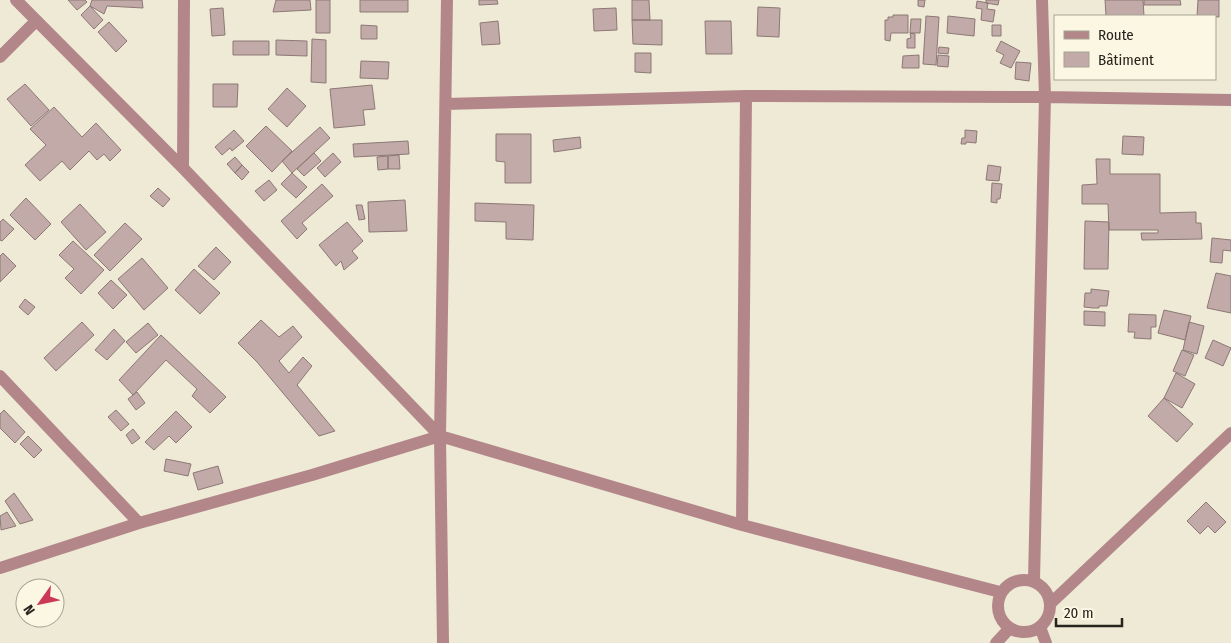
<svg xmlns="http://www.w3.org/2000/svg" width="1231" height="643" font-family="'Fira Sans Condensed',sans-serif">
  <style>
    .building { fill: #c1aaa7; stroke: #8d7875 }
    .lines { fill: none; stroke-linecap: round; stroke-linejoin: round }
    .minor { stroke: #b3868a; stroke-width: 12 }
  </style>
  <rect width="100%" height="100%" fill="#eeead6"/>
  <path class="building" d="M 68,0 L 85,0 L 87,2 L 77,10 Z
    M 92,0 L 142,0 L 143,8 L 107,6 L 104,14 L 90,6 Z
    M 276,0 L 310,0 L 311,10 L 273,12 Z
    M 316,0 L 330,0 L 330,33 L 316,33 Z
    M 360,0 L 408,0 L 408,12 L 360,12 Z
    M 479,0 L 497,0 L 498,4 L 479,5 Z
    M 632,0 L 649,0 L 650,20 L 632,20 Z
    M 918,0 L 925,0 L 924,7 L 918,6 Z
    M 986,0 L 999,0 L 998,5 L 986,3 Z
    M 1105,0 L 1143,0 L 1144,16 L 1106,16 Z
    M 1144,0 L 1180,0 L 1181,5 L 1144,5 Z
    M 1198,0 L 1219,0 L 1219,17 L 1197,16 Z
    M 977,1 L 988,3 L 987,9 L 995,10 L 993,22 L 981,20 L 982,9 L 976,8 Z
    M 90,6 L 103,20 L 94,29 L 81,15 Z
    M 758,7 L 780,8 L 779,37 L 757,36 Z
    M 223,8 L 225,35 L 212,36 L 210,9 Z
    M 616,8 L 617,30 L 594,31 L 593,9 Z
    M 893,15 L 908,15 L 908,33 L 891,33 L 890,41 L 885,40 L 885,20 L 888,20 L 888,17 L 893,17 Z
    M 926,16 L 939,17 L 936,65 L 923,64 Z
    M 948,16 L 975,19 L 974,36 L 947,33 Z
    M 911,19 L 921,19 L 920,33 L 910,33 Z
    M 632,20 L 662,20 L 662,45 L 633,44 Z
    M 498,21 L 500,44 L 482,45 L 480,23 Z
    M 705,21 L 731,21 L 732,54 L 706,54 Z
    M 109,22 L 127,41 L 116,52 L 98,32 Z
    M 361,25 L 377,26 L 377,39 L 361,39 Z
    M 992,25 L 1001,25 L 1001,36 L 992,36 Z
    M 910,33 L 915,34 L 915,48 L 907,48 L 907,39 L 911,38 Z
    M 312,39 L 326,40 L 326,83 L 311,82 Z
    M 276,40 L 307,41 L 307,56 L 276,55 Z
    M 233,41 L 269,41 L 269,55 L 233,55 Z
    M 1001,41 L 1020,51 L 1011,68 L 1000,63 L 1004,55 L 996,51 Z
    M 939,47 L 949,48 L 948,54 L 938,53 Z
    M 635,53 L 651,53 L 651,73 L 635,72 Z
    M 919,55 L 919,68 L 902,68 L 903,56 Z
    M 938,55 L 949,56 L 948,67 L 937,66 Z
    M 361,61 L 389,62 L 388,79 L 360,78 Z
    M 1016,62 L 1031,63 L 1029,81 L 1015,79 Z
    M 25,84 L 49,110 L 31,126 L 7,99 Z
    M 213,84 L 238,84 L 237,107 L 213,107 Z
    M 372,85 L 375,109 L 363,110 L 365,125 L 334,128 L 330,89 Z
    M 287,88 L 306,106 L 287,127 L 268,109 Z
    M 54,107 L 82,137 L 96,123 L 121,150 L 110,161 L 104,154 L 97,160 L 89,151 L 70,170 L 62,161 L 40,181 L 25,165 L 46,145 L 30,129 Z
    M 266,126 L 292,151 L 272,172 L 246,146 Z
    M 320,127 L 330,138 L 292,173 L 282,161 Z
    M 234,130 L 244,141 L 232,151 L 230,148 L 222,155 L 215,147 Z
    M 965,130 L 977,131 L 976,143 L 966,142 L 966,144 L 961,144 L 962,138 L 965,138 Z
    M 496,134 L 531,134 L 531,183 L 505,183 L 505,162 L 496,161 Z
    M 1123,136 L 1144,137 L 1143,155 L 1122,154 Z
    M 580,137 L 581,148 L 554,152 L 553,140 Z
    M 408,141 L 409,154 L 354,157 L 353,144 Z
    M 314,153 L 321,161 L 304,176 L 297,169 Z
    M 333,153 L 341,162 L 325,177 L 317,168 Z
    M 399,155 L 400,169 L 388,169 L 388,156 Z
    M 388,156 L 388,169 L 378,170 L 377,157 Z
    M 235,157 L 242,165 L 235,173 L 227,164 Z
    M 1096,159 L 1110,159 L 1110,174 L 1160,174 L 1160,213 L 1196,212 L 1196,223 L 1201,223 L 1202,239 L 1142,240 L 1141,233 L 1158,233 L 1158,230 L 1109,230 L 1108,204 L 1082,204 L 1082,185 L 1097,184 Z
    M 242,165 L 249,172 L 242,180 L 235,173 Z
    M 988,165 L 1001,167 L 999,181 L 986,180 Z
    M 292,173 L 307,187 L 296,198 L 281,184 Z
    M 269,180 L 277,190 L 264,201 L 255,191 Z
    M 992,183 L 1002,184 L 1000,199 L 997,199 L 997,203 L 991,202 Z
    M 322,184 L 333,196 L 302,223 L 307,229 L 297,239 L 281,221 Z
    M 158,188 L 170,199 L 163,207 L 150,196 Z
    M 26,198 L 51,224 L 35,240 L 10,215 Z
    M 405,200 L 407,231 L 369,232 L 368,202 Z
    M 475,203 L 534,205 L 533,240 L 506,239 L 506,222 L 475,221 Z
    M 80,204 L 106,232 L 86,250 L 61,222 Z
    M 356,205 L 362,205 L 365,219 L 359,220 Z
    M 3,219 L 14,229 L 2,241 L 0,240 L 0,222 Z
    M 1085,221 L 1109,222 L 1108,269 L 1084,269 Z
    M 347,222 L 363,241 L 352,251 L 358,258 L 344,270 L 341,261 L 336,266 L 319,245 Z
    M 125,223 L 142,239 L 110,271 L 94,255 Z
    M 1212,238 L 1231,240 L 1231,251 L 1223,250 L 1222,263 L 1210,262 Z
    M 73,241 L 104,270 L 81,294 L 65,278 L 74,269 L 59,255 Z
    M 216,247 L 231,262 L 214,280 L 198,266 Z
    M 3,253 L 16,266 L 0,282 L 0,256 Z
    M 142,258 L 168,288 L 144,310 L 118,279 Z
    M 194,269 L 220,293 L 200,314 L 175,290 Z
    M 1216,273 L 1231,276 L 1231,313 L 1207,308 Z
    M 111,280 L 127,295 L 113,309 L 98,293 Z
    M 1091,289 L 1109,291 L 1107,306 L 1099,306 L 1099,308 L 1093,308 L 1084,307 L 1085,293 L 1091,293 Z
    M 25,299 L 35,307 L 28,315 L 19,307 Z
    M 1164,310 L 1191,316 L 1185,340 L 1158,333 Z
    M 1084,311 L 1105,312 L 1105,326 L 1084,325 Z
    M 1129,314 L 1156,315 L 1156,327 L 1151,327 L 1151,339 L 1134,338 L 1135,332 L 1128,332 Z
    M 261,320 L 279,337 L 293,326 L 302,337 L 279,361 L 289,373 L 303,357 L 312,366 L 297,385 L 335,431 L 319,436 L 257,362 L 238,343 Z
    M 82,322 L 94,335 L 56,371 L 44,358 Z
    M 1189,322 L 1204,326 L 1197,354 L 1183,350 Z
    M 148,323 L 158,335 L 136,353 L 126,342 Z
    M 114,329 L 125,341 L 107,360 L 95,350 Z
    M 161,335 L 226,397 L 210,413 L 192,396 L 197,389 L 166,360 L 133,395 L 119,380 Z
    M 1213,340 L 1231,348 L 1223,366 L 1205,358 Z
    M 1182,350 L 1194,355 L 1185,376 L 1173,371 Z
    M 1176,373 L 1195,384 L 1182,408 L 1164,398 Z
    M 137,392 L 145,403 L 136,410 L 128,399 Z
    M 1164,398 L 1193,424 L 1177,442 L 1148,416 Z
    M 4,410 L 25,432 L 15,443 L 0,428 L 0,414 Z
    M 116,410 L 129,424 L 121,431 L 108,417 Z
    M 176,411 L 192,427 L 176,443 L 169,436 L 154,450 L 145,442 Z
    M 133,429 L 140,438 L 132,444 L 126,435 Z
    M 28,436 L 42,450 L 34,458 L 20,444 Z
    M 166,459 L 191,464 L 188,476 L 164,471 Z
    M 218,466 L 223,483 L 198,490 L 193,473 Z
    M 14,493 L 33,520 L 20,524 L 5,501 Z
    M 1206,502 L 1226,522 L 1215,533 L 1208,526 L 1200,534 L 1187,521 Z
    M 7,512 L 16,526 L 1,530 L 0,516 Z"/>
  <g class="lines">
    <path class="minor" d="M 16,0 L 183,168 L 440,436
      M 0,57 L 36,21
      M 446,104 L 746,96 L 1045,97 L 1231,100
      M 183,168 L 184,0
      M 0,376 L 139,523
      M 742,525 L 746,96
      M 0,568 L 139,523 L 312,475 L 440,436 L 742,525 L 1000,592
      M998 606a26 26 0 1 1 52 0a26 26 0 1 1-52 0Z
      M 1034,580 L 1045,97 L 1042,0
      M 1051,603 L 1231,433
      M 1040,627 L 1046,643
      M 443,643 L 440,436 L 447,0
      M 996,643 L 1009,629"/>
  </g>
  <rect x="1054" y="15" width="162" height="65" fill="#fcf7e3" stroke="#a6a394"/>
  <rect x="1064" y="31" width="25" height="8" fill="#b3868a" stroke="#a6a394"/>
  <text x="1098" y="40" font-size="15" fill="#26241d">Route</text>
  <rect x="1064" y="52" width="25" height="15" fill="#c1aaa7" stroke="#a6a394"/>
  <text x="1098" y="65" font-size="15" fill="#26241d">Bâtiment</text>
  <g transform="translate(40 603) rotate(237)"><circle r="24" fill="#fcf7e3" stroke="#a6a394"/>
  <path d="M0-4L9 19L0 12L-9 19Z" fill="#ca3a58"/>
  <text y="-8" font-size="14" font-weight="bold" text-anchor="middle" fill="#26241d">N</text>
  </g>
  <path d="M1056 618v8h66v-8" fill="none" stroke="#26241d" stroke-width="2.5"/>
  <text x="1064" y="618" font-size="15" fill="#26241d" stroke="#fcf7e3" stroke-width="4" paint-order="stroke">20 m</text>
</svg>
